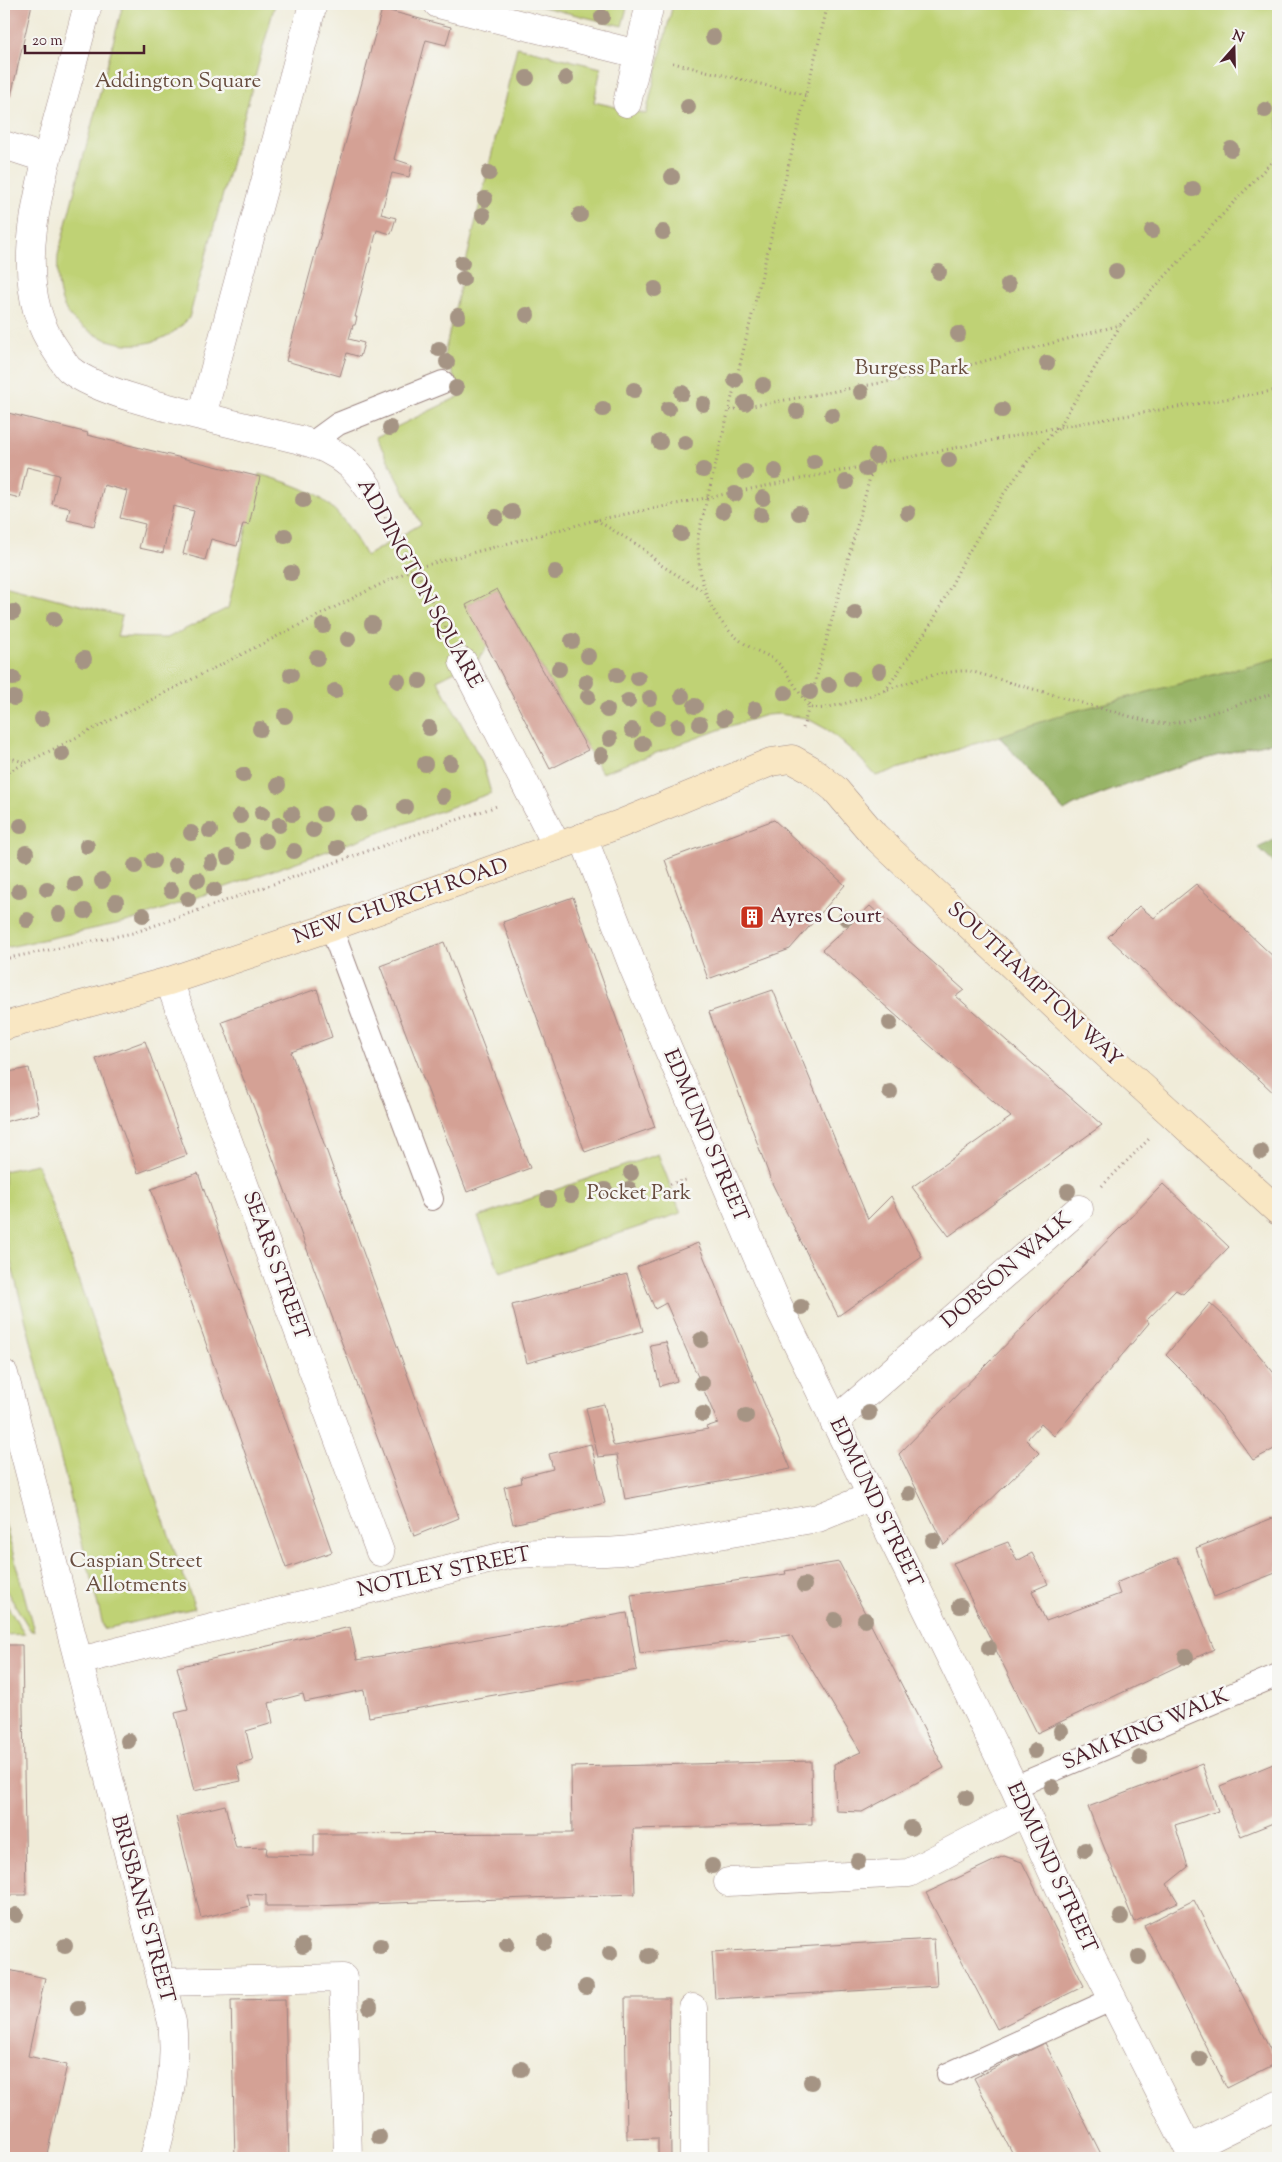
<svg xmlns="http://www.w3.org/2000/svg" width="1282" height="2162" font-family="'Sorts Mill Goudy',serif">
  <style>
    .green { fill: #bfd275; stroke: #847850 }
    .forest { fill: #97b466; stroke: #706a48 }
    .building { fill: #d4a195 }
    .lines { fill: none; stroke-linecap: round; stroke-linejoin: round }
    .lane-casing { stroke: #9d8682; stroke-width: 24 }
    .street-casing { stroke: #9d8682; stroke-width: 29 }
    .secondary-casing { stroke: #9d8682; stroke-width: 29 }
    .path { stroke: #9d8682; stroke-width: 3; stroke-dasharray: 1 4; stroke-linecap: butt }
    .lane { stroke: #fff; stroke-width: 22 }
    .street { stroke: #fff; stroke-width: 28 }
    .secondary { stroke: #f9e7c3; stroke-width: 28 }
    .tree { fill: #a59484 }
    .labels { text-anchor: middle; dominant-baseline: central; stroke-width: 5; stroke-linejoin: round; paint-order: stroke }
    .park-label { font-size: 21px; fill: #674c3e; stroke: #f6f6f2 }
    .street-label { font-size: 21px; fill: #4a1f2b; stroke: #f6f6f2 }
    .poi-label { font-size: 21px; fill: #4a1f2b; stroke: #f6f6f2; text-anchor: start }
  </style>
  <rect width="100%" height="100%" fill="#f6f6f2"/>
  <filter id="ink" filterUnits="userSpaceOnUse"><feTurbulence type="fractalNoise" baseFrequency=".02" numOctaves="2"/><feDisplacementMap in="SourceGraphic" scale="10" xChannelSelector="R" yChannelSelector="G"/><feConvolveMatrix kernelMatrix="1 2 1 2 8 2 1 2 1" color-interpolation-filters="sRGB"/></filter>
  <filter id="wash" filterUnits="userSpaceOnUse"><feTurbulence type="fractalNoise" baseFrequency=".0096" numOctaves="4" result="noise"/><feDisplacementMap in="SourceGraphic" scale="20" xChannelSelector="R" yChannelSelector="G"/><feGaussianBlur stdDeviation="1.12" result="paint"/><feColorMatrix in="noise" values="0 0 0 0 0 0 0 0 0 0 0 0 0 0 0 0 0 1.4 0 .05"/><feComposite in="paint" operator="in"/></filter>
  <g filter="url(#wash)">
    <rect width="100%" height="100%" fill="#f0ecd9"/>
    <path class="green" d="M 123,4 L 275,4 L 189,318 C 163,348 124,352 91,332 C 84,327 74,323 69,315 C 57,298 57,276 58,255 Z
      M 531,4 L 628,4 L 622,26 Z
      M 657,4 L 1278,4 L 1278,741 C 1205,756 1143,777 1074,805 L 1064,811 L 999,736 L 876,776 L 857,755 L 828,730 L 806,718 L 779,714 L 766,715 L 724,728 L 602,773 L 497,589 L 466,605 L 488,644 L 479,659 L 437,680 L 482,761 L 491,793 L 130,921 L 4,948 L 4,585 L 122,616 L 117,637 L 167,638 L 228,608 L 259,474 C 320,492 334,499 366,556 L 421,524 L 376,437 L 462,395 L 444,355 L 517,47 L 601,68 L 594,102 L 646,114 L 672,8 Z
      M 658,1154 L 681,1213 L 500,1273 L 478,1217 Z
      M 37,1164 L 195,1608 L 104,1629 L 4,1235 L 4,1171 Z
      M 4,1520 L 34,1631 L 31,1631 L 4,1587 Z
      M 4,1601 L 25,1634 L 4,1635 Z"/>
    <path class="forest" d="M 1278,658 L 1278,741 C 1205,756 1143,777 1074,805 L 1064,811 L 999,736 L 1071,712 Z
      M 1278,838 L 1278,867 L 1258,848 Z"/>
    <g id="blocks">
      <path class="building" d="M 4,4 L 32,4 L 11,96 L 4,94 Z
        M 382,9 L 451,27 L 446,45 L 426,40 L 394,159 L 412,165 L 409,177 L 392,173 L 381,214 L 396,218 L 391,234 L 377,230 L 355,317 L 357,317 L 355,325 L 353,325 L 349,339 L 364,343 L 360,357 L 347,353 L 340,376 L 286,361 Z
        M 4,412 L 88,433 L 87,435 L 260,477 L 249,525 L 243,524 L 237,546 L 211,539 L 205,560 L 183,554 L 194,511 L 173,506 L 163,553 L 139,548 L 145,524 L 120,518 L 127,491 L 104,485 L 94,526 L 67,520 L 70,508 L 52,504 L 59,475 L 27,467 L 20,498 L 4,494 Z
        M 497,589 L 588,750 L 550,769 L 466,605 Z
        M 774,820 L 845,885 L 790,949 L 708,979 L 665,860 Z
        M 1196,884 L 1278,961 L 1278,1097 L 1108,937 L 1139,906 L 1154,918 Z
        M 573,897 L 655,1127 L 585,1152 L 503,922 Z
        M 870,906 L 964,990 L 956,996 L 1102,1125 L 949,1236 L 912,1187 L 1011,1117 L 822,950 Z
        M 444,942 L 530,1168 L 467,1192 L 380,966 Z
        M 317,989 L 332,1037 L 291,1052 L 459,1518 L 414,1536 L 222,1022 Z
        M 773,990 L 868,1219 L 891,1196 L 922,1257 L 838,1316 L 772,1183 L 709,1012 Z
        M 145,1041 L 187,1155 L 138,1173 L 96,1059 Z
        M 29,1068 L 39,1113 L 4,1122 L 4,1073 Z
        M 198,1173 L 332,1552 L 286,1568 L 151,1189 Z
        M 1163,1184 L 1229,1247 L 1183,1294 L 1176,1290 L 1147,1320 L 1149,1323 L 1054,1436 L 1041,1424 L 1026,1440 L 1039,1453 L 944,1545 L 899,1454 Z
        M 698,1243 L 791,1469 L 625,1499 L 617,1455 L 598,1457 L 586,1408 L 604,1404 L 613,1445 L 615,1446 L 708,1429 L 706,1427 L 718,1423 L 666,1303 L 655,1309 L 637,1267 Z
        M 627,1274 L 643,1331 L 527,1363 L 512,1305 Z
        M 1210,1303 L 1235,1326 L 1278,1378 L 1278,1447 L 1253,1460 L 1221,1416 L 1186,1375 L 1166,1355 Z
        M 666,1342 L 677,1381 L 660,1386 L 650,1345 Z
        M 591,1444 L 605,1503 L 513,1524 L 504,1487 L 522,1483 L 521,1477 L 553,1469 L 549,1454 Z
        M 1278,1516 L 1278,1572 L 1214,1597 L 1196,1548 Z
        M 1008,1542 L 1017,1561 L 1032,1553 L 1048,1584 L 1032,1591 L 1046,1621 L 1120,1594 L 1116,1583 L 1177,1557 L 1214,1649 L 1037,1733 L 953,1563 Z
        M 839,1562 L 944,1768 L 862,1812 L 836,1811 L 834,1764 L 861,1752 L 791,1635 L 640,1653 L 631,1595 L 786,1574 L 785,1571 Z
        M 627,1613 L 637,1670 L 369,1717 L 364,1690 L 305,1702 L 303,1694 L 269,1703 L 273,1723 L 246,1731 L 253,1761 L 237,1765 L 241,1781 L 194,1791 L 175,1713 L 188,1710 L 177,1667 L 350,1627 L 357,1660 Z
        M 4,1645 L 22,1645 L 26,1895 L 4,1895 Z
        M 811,1761 L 812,1824 L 633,1829 L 635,1894 L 314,1906 L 266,1906 L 266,1895 L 247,1894 L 250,1906 L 201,1918 L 176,1817 L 225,1805 L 236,1848 L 267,1847 L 266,1855 L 314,1856 L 314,1834 L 572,1833 L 571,1767 Z
        M 1278,1762 L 1278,1821 L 1241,1836 L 1220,1786 Z
        M 1202,1764 L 1218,1811 L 1175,1825 L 1188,1867 L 1167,1884 L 1178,1902 L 1134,1922 L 1088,1807 Z
        M 1004,1856 L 1022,1862 L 1084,1986 L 997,2029 L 926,1893 Z
        M 1194,1900 L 1277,2063 L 1227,2088 L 1144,1925 Z
        M 934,1939 L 937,1986 L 715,1999 L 712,1952 Z
        M 4,1969 L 45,1978 L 28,2056 L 67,2065 L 46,2158 L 4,2158 Z
        M 625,1998 L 669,1998 L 671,2158 L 658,2158 L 658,2138 L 627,2139 Z
        M 285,1999 L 289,2158 L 235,2158 L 231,2000 Z
        M 1045,2043 L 1103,2158 L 1015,2158 L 974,2078 Z"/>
    </g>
  </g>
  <g filter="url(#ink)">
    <use href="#blocks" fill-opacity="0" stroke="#9d8682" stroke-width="1"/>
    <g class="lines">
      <g class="lane-casing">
        <path id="lane" d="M 312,443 L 338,424 L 443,382
          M 331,927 L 432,1199
          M 1014,1787 L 1278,1675
          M 948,2074 L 1113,1999"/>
      </g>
      <g class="street-casing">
        <path id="street" d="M 88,4 C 79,40 69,77 59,113 C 40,185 8,284 56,350 C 60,356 64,364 69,369 C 101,397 217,419 262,431 C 306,441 343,446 368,487
          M 438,4 L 638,54
          M 627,103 L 649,8
          M 4,145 L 47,159
          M 202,416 L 313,4
          M 463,662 L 557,846
          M 583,837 L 634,969 L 777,1303 L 1014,1787 L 1084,1942 L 1193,2158
          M 169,981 L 380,1552
          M 4,1374 L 172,2022 C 178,2074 166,2109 154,2158
          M 834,1422 L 1079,1209
          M 79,1661 L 508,1555 C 549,1550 590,1555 631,1550 L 818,1518 L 870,1497
          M 728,1882 L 909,1873 L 1025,1812
          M 161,1982 L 343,1978 L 348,2158
          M 693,2008 L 694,2158
          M 1189,2149 L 1278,2105"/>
      </g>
      <g class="secondary-casing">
        <path id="secondary" d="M 4,1026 L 169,981 L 331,927 L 620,824 L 771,762 L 792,759 L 810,769 L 835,789 L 874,835 L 1092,1041 L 1278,1211"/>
      </g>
      <path class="path" d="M 828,4 L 698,536 C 697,580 708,620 748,646 C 757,652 770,655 778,663 C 790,675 799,693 809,707 C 821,711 831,706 843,704 C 882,694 931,669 970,671 L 1110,711 L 1151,722 L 1168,724 L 1185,721 L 1278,692
        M 673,63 L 806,95
        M 730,410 L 947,371 L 1120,325 L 1278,155
        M 385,517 L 415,568 L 448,632
        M 596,520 L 641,547 L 661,565 L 703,591
        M 885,691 L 933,621 L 964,560 L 1002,496 L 1036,450 L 1059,427 L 1120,326
        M 803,728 L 873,466
        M 4,756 L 27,763
        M 4,774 L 371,589 L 415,568 L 596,520 L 1059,427 L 1278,390
        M 4,959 L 133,933 L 497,806
        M 670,1184 L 686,1180
        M 1102,1186 L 1149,1139"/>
      <use href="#lane" class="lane"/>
      <use href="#street" class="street"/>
      <use href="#secondary" class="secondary"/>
    </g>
    <g class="tree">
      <circle cx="602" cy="17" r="8"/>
      <circle cx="713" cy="37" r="8"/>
      <circle cx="527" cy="78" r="8"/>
      <circle cx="566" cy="78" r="8"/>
      <circle cx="688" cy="107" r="8"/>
      <circle cx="1265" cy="110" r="8"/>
      <circle cx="1231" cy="149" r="8"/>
      <circle cx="489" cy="173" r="8"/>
      <circle cx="672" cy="177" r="8"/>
      <circle cx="1193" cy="189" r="8"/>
      <circle cx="485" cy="199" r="8"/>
      <circle cx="483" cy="215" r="8"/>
      <circle cx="580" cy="215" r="8"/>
      <circle cx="1152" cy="231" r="8"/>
      <circle cx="663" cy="232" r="8"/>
      <circle cx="462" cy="263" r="8"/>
      <circle cx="1116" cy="271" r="8"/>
      <circle cx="939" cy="272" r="8"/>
      <circle cx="463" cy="279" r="8"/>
      <circle cx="1008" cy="285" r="8"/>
      <circle cx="655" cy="289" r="8"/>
      <circle cx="527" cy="315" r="8"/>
      <circle cx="458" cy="316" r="8"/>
      <circle cx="958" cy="334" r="8"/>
      <circle cx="439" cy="349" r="8"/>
      <circle cx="447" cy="362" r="8"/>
      <circle cx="1047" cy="363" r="8"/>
      <circle cx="735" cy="380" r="8"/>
      <circle cx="763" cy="385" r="8"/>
      <circle cx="456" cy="388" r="8"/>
      <circle cx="634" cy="390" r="8"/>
      <circle cx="861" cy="392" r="8"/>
      <circle cx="682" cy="393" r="8"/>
      <circle cx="745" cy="403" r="8"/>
      <circle cx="703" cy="404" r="8"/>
      <circle cx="603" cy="409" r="8"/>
      <circle cx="668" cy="409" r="8"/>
      <circle cx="1002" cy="410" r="8"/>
      <circle cx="797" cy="411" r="8"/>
      <circle cx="832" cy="415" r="8"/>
      <circle cx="390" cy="428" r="8"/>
      <circle cx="660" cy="442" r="8"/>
      <circle cx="685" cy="443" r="8"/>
      <circle cx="876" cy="456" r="8"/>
      <circle cx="949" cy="460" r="8"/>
      <circle cx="814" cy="462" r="8"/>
      <circle cx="866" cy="469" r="8"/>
      <circle cx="703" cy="470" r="8"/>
      <circle cx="775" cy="471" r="8"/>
      <circle cx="745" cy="472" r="8"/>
      <circle cx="846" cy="482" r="8"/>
      <circle cx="735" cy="494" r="8"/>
      <circle cx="763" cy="498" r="8"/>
      <circle cx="303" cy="500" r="8"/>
      <circle cx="723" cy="511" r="8"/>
      <circle cx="512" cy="512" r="8"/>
      <circle cx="799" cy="513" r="8"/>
      <circle cx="908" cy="513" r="8"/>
      <circle cx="761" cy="515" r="8"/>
      <circle cx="496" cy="517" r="8"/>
      <circle cx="681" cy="534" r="8"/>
      <circle cx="285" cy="536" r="8"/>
      <circle cx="555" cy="572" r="8"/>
      <circle cx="291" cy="573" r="8"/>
      <circle cx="13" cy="612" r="8"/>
      <circle cx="855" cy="613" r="8"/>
      <circle cx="54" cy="619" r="8"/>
      <circle cx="372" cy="624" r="8"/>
      <circle cx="323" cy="626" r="8"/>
      <circle cx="348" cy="639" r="8"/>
      <circle cx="572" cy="641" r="8"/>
      <circle cx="588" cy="656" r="8"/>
      <circle cx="317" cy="658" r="8"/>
      <circle cx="84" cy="659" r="8"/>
      <circle cx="559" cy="669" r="8"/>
      <circle cx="879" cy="671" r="8"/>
      <circle cx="291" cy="675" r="8"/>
      <circle cx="617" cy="675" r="8"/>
      <circle cx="13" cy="678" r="8"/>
      <circle cx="638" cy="678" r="8"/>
      <circle cx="851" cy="679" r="8"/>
      <circle cx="398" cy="681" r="8"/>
      <circle cx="420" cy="681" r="8"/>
      <circle cx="586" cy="682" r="8"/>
      <circle cx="829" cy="685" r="8"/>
      <circle cx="335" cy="691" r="8"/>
      <circle cx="810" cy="692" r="8"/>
      <circle cx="785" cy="693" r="8"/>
      <circle cx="682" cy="696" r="8"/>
      <circle cx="588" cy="697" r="8"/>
      <circle cx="14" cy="698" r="8"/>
      <circle cx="650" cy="698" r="8"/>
      <circle cx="628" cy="701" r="8"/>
      <circle cx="695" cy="706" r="8"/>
      <circle cx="755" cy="709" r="8"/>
      <circle cx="607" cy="710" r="8"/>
      <circle cx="285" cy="716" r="8"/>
      <circle cx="658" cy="718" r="8"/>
      <circle cx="724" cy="718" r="8"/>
      <circle cx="42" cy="719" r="8"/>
      <circle cx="700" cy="724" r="8"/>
      <circle cx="678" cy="726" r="8"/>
      <circle cx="429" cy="728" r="8"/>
      <circle cx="260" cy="729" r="8"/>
      <circle cx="632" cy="730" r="8"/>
      <circle cx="610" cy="739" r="8"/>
      <circle cx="643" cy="744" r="8"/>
      <circle cx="62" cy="754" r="8"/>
      <circle cx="601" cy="755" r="8"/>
      <circle cx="450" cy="763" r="8"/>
      <circle cx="425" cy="764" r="8"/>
      <circle cx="243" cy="775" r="8"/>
      <circle cx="278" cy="785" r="8"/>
      <circle cx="443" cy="796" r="8"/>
      <circle cx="405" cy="807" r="8"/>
      <circle cx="262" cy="813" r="8"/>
      <circle cx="292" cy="814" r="8"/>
      <circle cx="324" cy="814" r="8"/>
      <circle cx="359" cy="814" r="8"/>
      <circle cx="240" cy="816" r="8"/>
      <circle cx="279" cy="825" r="8"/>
      <circle cx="21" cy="826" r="8"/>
      <circle cx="313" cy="830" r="8"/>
      <circle cx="210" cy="831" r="8"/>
      <circle cx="191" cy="833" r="8"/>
      <circle cx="242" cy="841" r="8"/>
      <circle cx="266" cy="841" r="8"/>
      <circle cx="87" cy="846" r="8"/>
      <circle cx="337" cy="848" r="8"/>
      <circle cx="294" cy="851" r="8"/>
      <circle cx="26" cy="853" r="8"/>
      <circle cx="228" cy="857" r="8"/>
      <circle cx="153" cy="861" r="8"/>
      <circle cx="211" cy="863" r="8"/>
      <circle cx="175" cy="865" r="8"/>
      <circle cx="135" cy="866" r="8"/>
      <circle cx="198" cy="880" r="8"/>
      <circle cx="102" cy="881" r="8"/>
      <circle cx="75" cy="884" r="8"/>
      <circle cx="47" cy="889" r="8"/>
      <circle cx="171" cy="890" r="8"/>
      <circle cx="214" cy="890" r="8"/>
      <circle cx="19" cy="891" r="8"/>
      <circle cx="188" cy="899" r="8"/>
      <circle cx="116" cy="902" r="8"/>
      <circle cx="85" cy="911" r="8"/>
      <circle cx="59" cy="914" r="8"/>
      <circle cx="143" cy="915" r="8"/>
      <circle cx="846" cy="918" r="8"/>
      <circle cx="27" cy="920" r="8"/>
      <circle cx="890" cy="1023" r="8"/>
      <circle cx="890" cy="1092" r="8"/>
      <circle cx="1261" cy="1152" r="8"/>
      <circle cx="631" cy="1173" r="8"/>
      <circle cx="629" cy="1189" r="8"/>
      <circle cx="605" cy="1190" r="8"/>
      <circle cx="1068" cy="1191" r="8"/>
      <circle cx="571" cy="1195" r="8"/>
      <circle cx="548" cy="1199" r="8"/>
      <circle cx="801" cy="1307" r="8"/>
      <circle cx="701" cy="1340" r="8"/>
      <circle cx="702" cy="1383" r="8"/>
      <circle cx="869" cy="1413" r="8"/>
      <circle cx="703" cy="1414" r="8"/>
      <circle cx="746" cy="1416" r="8"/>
      <circle cx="909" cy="1494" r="8"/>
      <circle cx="933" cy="1540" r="8"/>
      <circle cx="804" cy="1585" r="8"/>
      <circle cx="960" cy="1606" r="8"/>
      <circle cx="835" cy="1620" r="8"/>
      <circle cx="865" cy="1620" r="8"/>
      <circle cx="989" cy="1648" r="8"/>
      <circle cx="1186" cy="1657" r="8"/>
      <circle cx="1061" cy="1731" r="8"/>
      <circle cx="128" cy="1741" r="8"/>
      <circle cx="1035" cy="1751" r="8"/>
      <circle cx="1140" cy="1758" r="8"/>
      <circle cx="1052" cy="1787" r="8"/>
      <circle cx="966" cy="1798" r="8"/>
      <circle cx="911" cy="1828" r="8"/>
      <circle cx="1085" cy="1850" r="8"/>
      <circle cx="858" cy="1861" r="8"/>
      <circle cx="712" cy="1866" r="8"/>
      <circle cx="16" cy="1915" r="8"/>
      <circle cx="1121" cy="1917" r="8"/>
      <circle cx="545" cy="1942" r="8"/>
      <circle cx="507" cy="1944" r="8"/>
      <circle cx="65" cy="1946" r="8"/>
      <circle cx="303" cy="1946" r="8"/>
      <circle cx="380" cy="1946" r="8"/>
      <circle cx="610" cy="1953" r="8"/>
      <circle cx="649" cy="1956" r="8"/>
      <circle cx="1139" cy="1957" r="8"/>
      <circle cx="586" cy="1987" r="8"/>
      <circle cx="370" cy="2007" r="8"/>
      <circle cx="78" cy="2008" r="8"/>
      <circle cx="1200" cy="2059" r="8"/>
      <circle cx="521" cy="2069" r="8"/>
      <circle cx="811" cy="2082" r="8"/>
      <circle cx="379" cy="2137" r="8"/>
    </g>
  </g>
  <defs>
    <g id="building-square" transform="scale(1.25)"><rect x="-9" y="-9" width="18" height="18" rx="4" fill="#c8321e" stroke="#f6f6f2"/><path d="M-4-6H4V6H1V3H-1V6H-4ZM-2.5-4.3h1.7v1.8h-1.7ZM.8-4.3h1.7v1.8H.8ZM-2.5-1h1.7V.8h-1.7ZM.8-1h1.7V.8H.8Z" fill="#fff"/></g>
  </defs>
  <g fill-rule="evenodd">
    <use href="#building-square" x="752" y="917"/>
  </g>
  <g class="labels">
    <g class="park-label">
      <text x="178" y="82">Addington Square</text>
      <text x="912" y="369">Burgess Park</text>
      <text x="639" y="1194">Pocket Park</text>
      <text x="136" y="1562">Caspian Street<tspan x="136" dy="24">Allotments</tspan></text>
    </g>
    <g class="street-label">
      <text transform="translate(419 584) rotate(61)">ADDINGTON SQUARE</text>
      <text transform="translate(401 902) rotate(-19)">NEW CHURCH ROAD</text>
      <text transform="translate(1034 985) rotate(43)">SOUTHAMPTON WAY</text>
      <text transform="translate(705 1136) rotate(67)">EDMUND STREET</text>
      <text transform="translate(275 1266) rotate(70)">SEARS STREET</text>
      <text transform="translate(1007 1271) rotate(-41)">DOBSON WALK</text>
      <text transform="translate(875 1503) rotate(64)">EDMUND STREET</text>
      <text transform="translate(444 1573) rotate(-12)">NOTLEY STREET</text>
      <text transform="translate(1146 1730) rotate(-23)">SAM KING WALK</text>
      <text transform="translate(1051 1868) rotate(65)">EDMUND STREET</text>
      <text transform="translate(142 1909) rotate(75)">BRISBANE STREET</text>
    </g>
    <g class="poi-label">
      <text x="770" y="917">Ayres Court</text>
    </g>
  </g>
  <rect width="1282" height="2162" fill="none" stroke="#f6f6f2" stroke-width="20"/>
  <g transform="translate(1234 48) rotate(20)" stroke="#f6f6f2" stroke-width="4" paint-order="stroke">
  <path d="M0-4L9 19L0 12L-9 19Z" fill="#4a1f2b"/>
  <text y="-8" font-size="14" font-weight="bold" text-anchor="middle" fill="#4a1f2b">N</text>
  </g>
  <path d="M25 45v8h119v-8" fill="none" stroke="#4a1f2b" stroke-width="2.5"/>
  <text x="32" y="45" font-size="15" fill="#4a1f2b" stroke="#f6f6f2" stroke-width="4" paint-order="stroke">20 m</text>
</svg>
